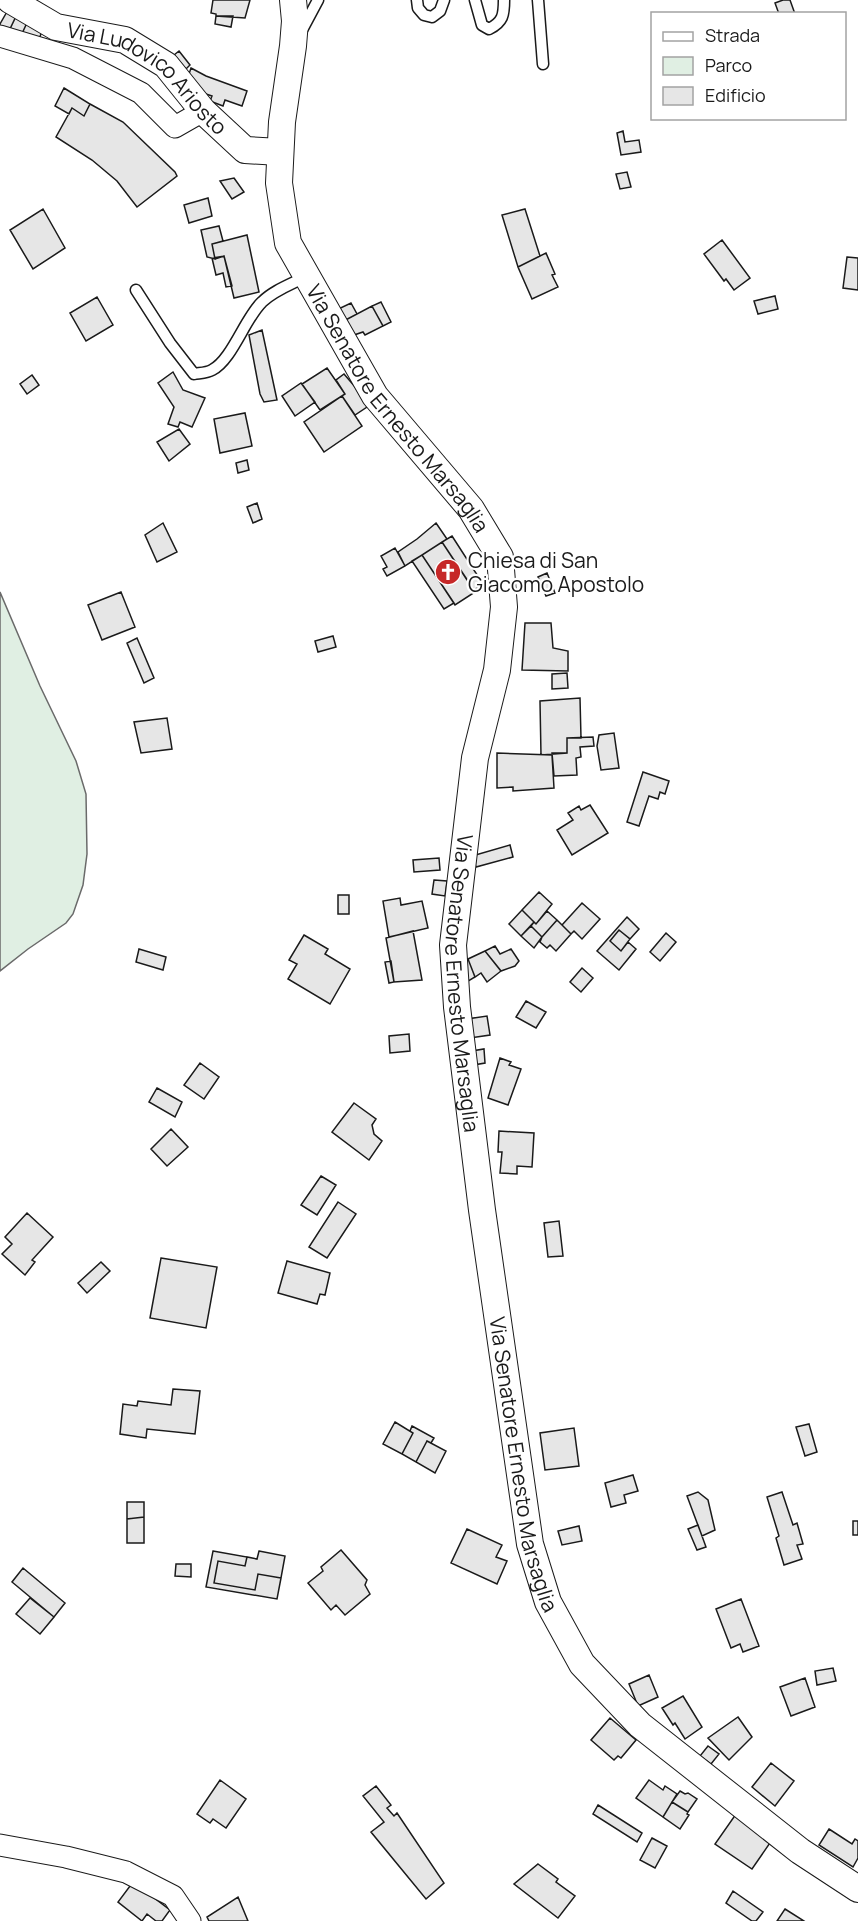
<svg xmlns="http://www.w3.org/2000/svg" width="858" height="1921" font-family="Manrope,sans-serif">
  <style>
    .green { fill: #e0efe3; stroke: #6a6a6a; stroke-width: 1.5 }
    .building { fill: #e6e6e6; stroke: #1a1a1a; stroke-width: 1.5 }
    .lines { fill: none; stroke-linecap: round; stroke-linejoin: round }
    .service-casing { stroke: #1a1a1a; stroke-width: 13 }
    .minor-casing { stroke: #1a1a1a; stroke-width: 23 }
    .tertiary-casing { stroke: #1a1a1a; stroke-width: 28 }
    .service { stroke: #fff; stroke-width: 10 }
    .minor { stroke: #fff; stroke-width: 21 }
    .tertiary { stroke: #fff; stroke-width: 26 }
    .labels { text-anchor: middle; dominant-baseline: central; stroke-width: 4.5; stroke-linejoin: round; paint-order: stroke }
    .street-label { font-size: 21px; fill: #1a1a1a; stroke: #fff }
    .poi-label { font-size: 21px; fill: #1a1a1a; stroke: #fff; text-anchor: start }
  </style>
  <rect width="100%" height="100%" fill="#fff"/>
  <path class="green" d="M 0,592 L 40,686 L 76,761 L 86,794 L 87,854 L 83,885 L 73,914 L 66,923 L 28,949 L 0,971 Z"/>
  <path class="building" d="M 213,0 L 250,0 L 245,18 L 216,16 L 216,14 L 211,13 Z
    M 783,0 L 790,0 L 795,14 L 779,14 L 775,3 Z
    M 12,3 L 20,8 L 9,31 L 0,26 L 0,24 Z
    M 20,8 L 31,14 L 20,38 L 9,31 Z
    M 31,14 L 45,23 L 38,42 L 20,38 Z
    M 216,16 L 233,16 L 231,27 L 215,24 Z
    M 179,51 L 190,65 L 186,69 L 174,55 Z
    M 191,68 L 206,76 L 247,91 L 242,106 L 225,100 L 223,106 L 210,101 L 212,96 L 203,93 L 189,74 Z
    M 64,88 L 90,104 L 84,116 L 72,108 L 69,114 L 55,106 Z
    M 90,104 L 123,122 L 175,172 L 177,176 L 137,207 L 117,181 L 92,160 L 56,137 L 72,108 L 84,116 Z
    M 623,131 L 625,142 L 639,140 L 641,152 L 621,155 L 617,133 Z
    M 627,172 L 631,187 L 620,189 L 616,174 Z
    M 234,178 L 244,192 L 232,199 L 220,181 Z
    M 208,198 L 212,216 L 189,223 L 184,205 Z
    M 43,209 L 65,248 L 33,269 L 10,230 Z
    M 525,209 L 540,256 L 518,267 L 502,215 Z
    M 219,226 L 223,241 L 212,244 L 215,259 L 207,257 L 201,230 Z
    M 247,235 L 259,292 L 234,298 L 224,256 L 215,259 L 212,244 Z
    M 722,240 L 750,278 L 734,290 L 726,279 L 724,281 L 704,254 Z
    M 546,253 L 555,274 L 552,275 L 558,287 L 532,299 L 518,267 Z
    M 224,256 L 232,286 L 226,287 L 223,273 L 216,275 L 212,258 Z
    M 847,257 L 858,258 L 858,290 L 843,288 Z
    M 775,296 L 778,309 L 758,314 L 754,301 Z
    M 97,297 L 113,325 L 86,341 L 70,313 Z
    M 381,302 L 391,322 L 383,326 L 372,306 Z
    M 351,303 L 357,314 L 338,324 L 332,312 Z
    M 372,306 L 383,326 L 365,335 L 363,332 L 348,337 L 338,324 Z
    M 262,330 L 277,400 L 264,402 L 260,394 L 249,335 Z
    M 327,368 L 345,394 L 320,410 L 302,384 Z
    M 173,372 L 183,390 L 205,398 L 192,427 L 180,422 L 178,427 L 168,424 L 174,407 L 158,383 Z
    M 344,374 L 356,388 L 367,407 L 355,415 L 342,396 L 345,394 L 336,380 Z
    M 32,375 L 39,385 L 27,394 L 20,384 Z
    M 301,383 L 315,402 L 295,416 L 282,396 Z
    M 342,396 L 362,426 L 324,452 L 304,422 Z
    M 245,413 L 252,446 L 220,453 L 214,419 Z
    M 179,429 L 190,444 L 169,461 L 157,442 Z
    M 247,460 L 249,470 L 238,473 L 236,463 Z
    M 257,503 L 262,519 L 253,523 L 247,507 Z
    M 163,523 L 177,552 L 157,562 L 145,535 Z
    M 436,523 L 447,539 L 405,566 L 398,552 L 417,539 Z
    M 452,536 L 483,584 L 474,590 L 442,542 Z
    M 442,542 L 475,592 L 455,605 L 422,555 Z
    M 395,548 L 405,566 L 387,576 L 383,569 L 387,567 L 381,556 Z
    M 422,555 L 454,603 L 444,609 L 412,561 Z
    M 547,573 L 555,593 L 546,596 L 538,577 Z
    M 121,592 L 135,627 L 102,640 L 88,605 Z
    M 525,623 L 551,623 L 553,648 L 568,651 L 568,671 L 522,670 Z
    M 333,636 L 336,647 L 318,652 L 315,641 Z
    M 137,638 L 154,678 L 144,683 L 127,643 Z
    M 567,673 L 568,688 L 552,689 L 552,674 Z
    M 580,698 L 581,738 L 567,738 L 567,753 L 541,755 L 540,701 Z
    M 167,718 L 172,749 L 141,753 L 134,722 Z
    M 614,733 L 619,768 L 601,770 L 597,746 L 599,735 Z
    M 593,737 L 594,746 L 580,747 L 581,757 L 576,758 L 577,775 L 554,776 L 552,753 L 567,753 L 567,738 Z
    M 497,753 L 552,755 L 554,788 L 513,791 L 513,787 L 497,788 Z
    M 643,772 L 669,781 L 665,794 L 660,792 L 658,799 L 649,796 L 639,826 L 627,822 Z
    M 590,805 L 608,833 L 572,855 L 557,830 L 573,820 L 568,813 L 579,806 L 581,810 Z
    M 510,845 L 513,857 L 476,867 L 472,856 Z
    M 439,858 L 440,870 L 414,872 L 413,860 Z
    M 434,880 L 447,881 L 445,896 L 432,894 Z
    M 539,892 L 552,904 L 536,924 L 522,910 Z
    M 338,895 L 349,895 L 349,914 L 338,914 Z
    M 400,898 L 401,905 L 422,901 L 428,928 L 389,937 L 383,901 Z
    M 582,903 L 600,919 L 582,939 L 574,931 L 571,934 L 562,925 Z
    M 522,910 L 534,922 L 521,936 L 509,924 Z
    M 547,911 L 557,920 L 542,937 L 531,926 L 534,922 L 536,924 Z
    M 627,917 L 639,929 L 630,939 L 619,930 L 610,941 L 621,951 L 628,942 L 636,949 L 619,970 L 597,951 Z
    M 557,920 L 571,934 L 556,951 L 550,945 L 547,948 L 540,942 L 542,937 Z
    M 531,926 L 542,937 L 534,948 L 521,936 Z
    M 619,930 L 630,939 L 621,951 L 610,941 Z
    M 413,931 L 422,980 L 394,982 L 386,938 Z
    M 666,933 L 676,942 L 660,961 L 650,952 Z
    M 304,935 L 328,949 L 325,954 L 350,969 L 330,1004 L 288,979 L 297,964 L 289,960 Z
    M 495,946 L 500,954 L 511,949 L 519,961 L 515,966 L 501,971 L 485,951 Z
    M 139,949 L 166,957 L 163,970 L 136,962 Z
    M 485,951 L 501,971 L 487,982 L 481,973 L 475,977 L 468,959 Z
    M 468,959 L 475,977 L 465,983 L 464,961 Z
    M 391,961 L 394,982 L 389,983 L 385,962 Z
    M 582,968 L 593,978 L 581,992 L 570,982 Z
    M 526,1001 L 546,1012 L 536,1028 L 516,1017 Z
    M 487,1016 L 490,1035 L 470,1038 L 467,1019 Z
    M 409,1034 L 410,1051 L 390,1053 L 389,1036 Z
    M 484,1049 L 485,1063 L 473,1065 L 472,1051 Z
    M 500,1058 L 511,1062 L 509,1065 L 521,1069 L 508,1105 L 488,1098 Z
    M 200,1063 L 219,1077 L 204,1099 L 184,1085 Z
    M 157,1088 L 182,1102 L 175,1117 L 149,1102 Z
    M 354,1103 L 376,1119 L 372,1125 L 374,1134 L 382,1141 L 369,1160 L 332,1132 Z
    M 171,1129 L 188,1147 L 167,1166 L 151,1149 Z
    M 499,1131 L 534,1133 L 532,1167 L 517,1166 L 517,1174 L 500,1173 L 502,1152 L 498,1152 Z
    M 321,1176 L 336,1185 L 317,1215 L 301,1205 Z
    M 338,1202 L 356,1214 L 327,1258 L 309,1247 Z
    M 27,1213 L 53,1237 L 32,1260 L 35,1262 L 25,1275 L 2,1254 L 12,1244 L 5,1237 Z
    M 559,1221 L 563,1256 L 548,1257 L 544,1223 Z
    M 161,1258 L 217,1267 L 206,1328 L 150,1318 Z
    M 287,1261 L 330,1273 L 325,1295 L 320,1294 L 317,1304 L 278,1293 Z
    M 101,1262 L 110,1271 L 87,1293 L 78,1283 Z
    M 173,1389 L 200,1391 L 195,1434 L 147,1429 L 146,1438 L 120,1434 L 123,1404 L 137,1406 L 138,1401 L 171,1405 Z
    M 395,1422 L 413,1433 L 402,1454 L 383,1444 Z
    M 809,1424 L 817,1452 L 805,1456 L 796,1427 Z
    M 412,1426 L 434,1438 L 431,1443 L 427,1441 L 416,1462 L 402,1454 L 413,1433 L 410,1431 Z
    M 574,1428 L 579,1466 L 545,1470 L 540,1433 Z
    M 427,1441 L 446,1451 L 435,1473 L 416,1462 Z
    M 633,1475 L 638,1491 L 624,1495 L 626,1503 L 611,1507 L 605,1483 Z
    M 698,1492 L 708,1500 L 715,1530 L 702,1536 L 687,1496 Z
    M 782,1492 L 793,1525 L 797,1523 L 803,1544 L 797,1545 L 802,1559 L 784,1565 L 776,1538 L 779,1536 L 767,1497 Z
    M 127,1502 L 144,1502 L 144,1517 L 127,1519 Z
    M 144,1517 L 144,1543 L 127,1543 L 127,1519 Z
    M 853,1521 L 858,1521 L 858,1535 L 853,1535 Z
    M 698,1525 L 706,1547 L 697,1550 L 688,1529 Z
    M 579,1526 L 582,1541 L 562,1545 L 558,1531 Z
    M 467,1529 L 502,1545 L 496,1557 L 507,1561 L 497,1584 L 451,1563 Z
    M 341,1550 L 367,1580 L 365,1585 L 370,1594 L 345,1615 L 336,1605 L 331,1610 L 308,1583 L 323,1571 L 321,1567 Z
    M 213,1551 L 247,1557 L 245,1566 L 218,1561 L 214,1583 L 255,1590 L 258,1574 L 281,1578 L 277,1599 L 206,1587 Z
    M 259,1551 L 285,1556 L 281,1578 L 258,1574 L 255,1590 L 214,1583 L 218,1561 L 245,1566 L 247,1557 L 257,1559 Z
    M 176,1564 L 191,1564 L 191,1577 L 175,1576 Z
    M 23,1568 L 65,1603 L 54,1617 L 12,1582 Z
    M 30,1598 L 54,1617 L 40,1634 L 16,1614 Z
    M 741,1599 L 759,1646 L 743,1652 L 740,1644 L 731,1648 L 716,1609 Z
    M 833,1668 L 836,1681 L 817,1685 L 815,1671 Z
    M 649,1675 L 658,1697 L 638,1706 L 629,1684 Z
    M 805,1678 L 815,1707 L 791,1716 L 780,1687 Z
    M 683,1696 L 702,1727 L 685,1739 L 675,1723 L 673,1725 L 662,1708 Z
    M 738,1717 L 752,1737 L 729,1760 L 708,1738 Z
    M 610,1718 L 636,1740 L 621,1758 L 618,1756 L 614,1760 L 591,1740 Z
    M 708,1746 L 719,1754 L 711,1764 L 700,1756 Z
    M 771,1763 L 794,1781 L 775,1806 L 752,1787 Z
    M 220,1780 L 246,1799 L 226,1828 L 213,1819 L 210,1823 L 197,1814 Z
    M 649,1780 L 663,1790 L 665,1786 L 677,1794 L 663,1817 L 636,1798 Z
    M 376,1786 L 391,1805 L 387,1808 L 394,1816 L 397,1813 L 444,1883 L 426,1899 L 371,1832 L 384,1822 L 363,1796 Z
    M 680,1791 L 685,1794 L 688,1793 L 697,1799 L 688,1812 L 672,1802 Z
    M 672,1802 L 688,1812 L 687,1814 L 689,1815 L 680,1829 L 663,1817 Z
    M 598,1805 L 642,1833 L 637,1842 L 593,1814 Z
    M 736,1814 L 772,1840 L 752,1869 L 715,1844 Z
    M 829,1829 L 852,1844 L 855,1839 L 858,1841 L 858,1858 L 853,1867 L 819,1845 Z
    M 652,1838 L 667,1846 L 655,1868 L 640,1860 Z
    M 538,1864 L 558,1879 L 556,1882 L 575,1896 L 558,1918 L 514,1884 Z
    M 133,1882 L 170,1910 L 162,1921 L 156,1921 L 147,1914 L 142,1921 L 118,1902 Z
    M 733,1891 L 763,1912 L 756,1921 L 752,1921 L 726,1903 Z
    M 238,1897 L 248,1921 L 209,1921 L 207,1917 Z
    M 785,1909 L 804,1921 L 777,1921 Z"/>
  <g class="lines">
    <g class="service-casing">
      <path id="service" d="M 417,0 L 418,8 L 424,15 L 432,17 L 440,11 L 444,0
        M 475,0 L 482,25 L 489,29 C 503,22 504,15 504,0
        M 538,0 L 543,64
        M 302,30 L 318,0
        M 136,290 L 170,343 L 194,374 C 199,373 207,373 212,370 C 232,360 245,318 262,302 C 274,290 292,284 307,276"/>
    </g>
    <g class="minor-casing">
      <path id="minor" d="M 0,36 L 73,58 L 141,93 L 175,127 L 203,111
        M 0,1845 L 66,1857 L 126,1872 L 173,1896 L 190,1921"/>
    </g>
    <g class="tertiary-casing">
      <g id="tertiary">
        <path id="s1" d="M 10,0 L 56,27 L 125,40 L 166,65 L 203,111 L 245,150 L 280,152"/>
        <path id="s2" d="M 293,0 L 295,21 L 293,46 L 282,122 L 279,183 L 288,243 L 375,396 L 471,509 L 500,557 L 504,607 L 497,670 L 475,758 L 453,945 L 457,1007 L 482,1210 L 530,1544 L 548,1602 L 582,1664 L 640,1725 L 800,1851 L 858,1889"/>
      </g>
    </g>
    <use href="#service" class="service"/>
    <use href="#minor" class="minor"/>
    <use href="#tertiary" class="tertiary"/>
  </g>
  <defs>
    <g id="church-disc" transform="scale(1.35)"><circle r="9.5" fill="#c62828" stroke="#fff"/><path d="M-1.2-6h2.4v3.5h3.3v2.4h-3.3V6h-2.4V-.1h-3.3v-2.4h3.3Z" fill="#fff"/></g>
  </defs>
  <g fill-rule="evenodd">
    <use href="#church-disc" x="448" y="572"/>
  </g>
  <g class="labels">
    <g class="street-label">
      <text stroke="none"><textPath href="#s1" startOffset="162">Via Ludovico Ariosto</textPath></text>
      <text stroke="none"><textPath href="#s2" startOffset="444">Via Senatore Ernesto Marsaglia</textPath></text>
      <text stroke="none"><textPath href="#s2" startOffset="1056">Via Senatore Ernesto Marsaglia</textPath></text>
      <text stroke="none"><textPath href="#s2" startOffset="1542">Via Senatore Ernesto Marsaglia</textPath></text>
    </g>
    <g class="poi-label">
      <text x="468" y="560">Chiesa di San<tspan x="468" dy="24">Giacomo Apostolo</tspan></text>
    </g>
  </g>
  <rect x="651" y="12" width="195" height="108" fill="#ffffff" stroke="#a3a3a3" stroke-width="1.5"/>
  <rect x="663" y="32" width="30" height="9" fill="#ffffff" stroke="#a3a3a3" stroke-width="1.5"/>
  <text x="705" y="42" font-size="18" fill="#1a1a1a">Strada</text>
  <rect x="663" y="57" width="30" height="18" fill="#e0efe3" stroke="#a3a3a3" stroke-width="1.5"/>
  <text x="705" y="72" font-size="18" fill="#1a1a1a">Parco</text>
  <rect x="663" y="87" width="30" height="18" fill="#e6e6e6" stroke="#a3a3a3" stroke-width="1.5"/>
  <text x="705" y="102" font-size="18" fill="#1a1a1a">Edificio</text>
</svg>
